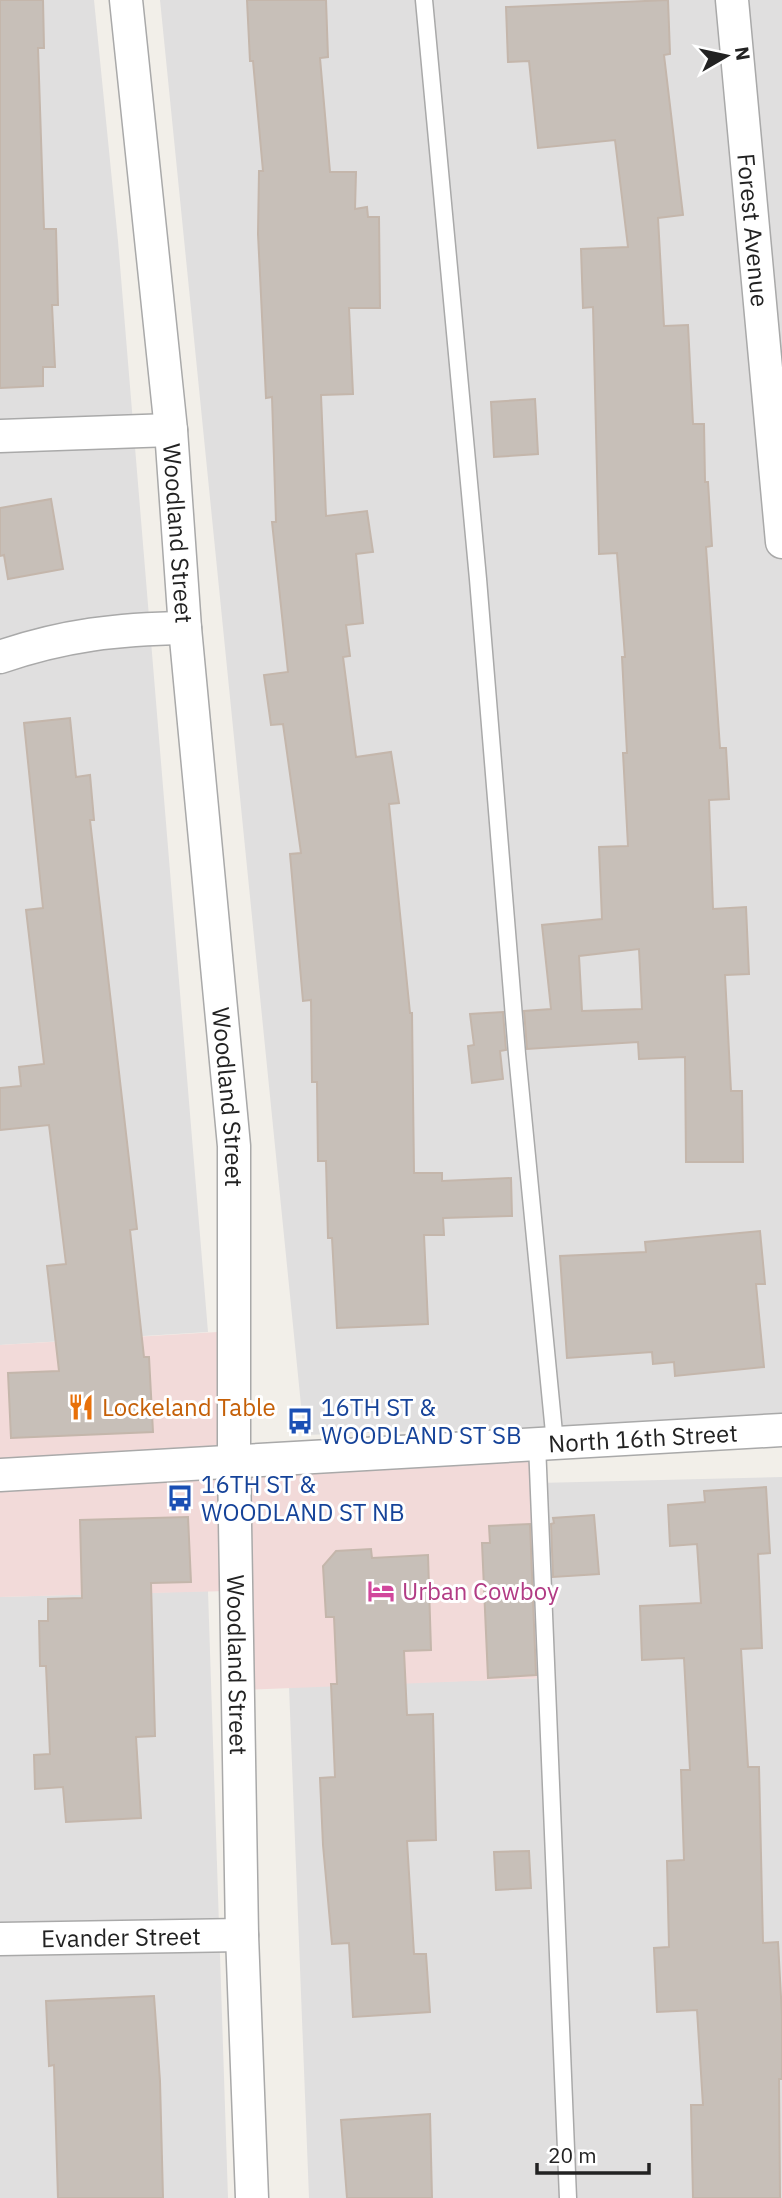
<svg xmlns="http://www.w3.org/2000/svg" width="782" height="2198" font-family="'IBM Plex Sans',sans-serif">
  <style>
    .residential { fill: #e0dfdf }
    .commercial { fill: #f2dad9 }
    .building { fill: #c7bfb8; stroke: #c4b6ab; stroke-width: 2; fill-rule: evenodd }
    .lines { fill: none; stroke-linecap: round; stroke-linejoin: round }
    .service-casing { stroke: #a9a9a9; stroke-width: 19 }
    .minor-casing { stroke: #a9a9a9; stroke-width: 35 }
    .service { stroke: #fff; stroke-width: 16 }
    .minor { stroke: #fff; stroke-width: 32 }
    .labels { text-anchor: middle; dominant-baseline: central; stroke-width: 6; stroke-linejoin: round; paint-order: stroke }
    .street-label { font-size: 24px; fill: #222; stroke: #fff }
    .food-label { font-size: 24px; fill: #c56008; stroke: #fff; text-anchor: start }
    .transit-label { font-size: 24px; fill: #164399; stroke: #fff; text-anchor: start }
    .hotel-label { font-size: 24px; fill: #b23c85; stroke: #fff; text-anchor: start }
  </style>
  <rect width="100%" height="100%" fill="#f2efe9"/>
  <path class="residential" d="M 0,0 L 94,0 L 118,241 L 208,1332 L 0,1345 Z
    M 160,0 L 782,0 L 782,1419 L 304,1435 Z
    M 782,1477 L 782,2198 L 309,2198 L 289,1687 L 546,1678 L 538,1483 Z
    M 208,1591 L 228,2198 L 0,2198 L 0,1597 Z"/>
  <path class="commercial" d="M 234,1331 L 234,1463 L 537,1444 L 547,1678 L 238,1690 L 228,1591 L 0,1597 L 0,1345 Z"/>
  <path class="building" d="M 0,0 L 43,0 L 44,48 L 38,48 L 44,229 L 56,229 L 58,305 L 52,305 L 55,367 L 43,367 L 43,386 L 0,388 Z
    M 247,0 L 326,0 L 328,57 L 320,58 L 330,172 L 356,172 L 355,209 L 367,207 L 368,217 L 379,217 L 380,308 L 349,308 L 353,394 L 321,395 L 326,516 L 367,511 L 373,552 L 356,554 L 363,623 L 346,625 L 350,656 L 343,657 L 356,757 L 391,752 L 399,803 L 389,804 L 410,1013 L 412,1013 L 414,1173 L 442,1173 L 442,1181 L 511,1178 L 512,1216 L 443,1218 L 444,1235 L 424,1235 L 428,1324 L 337,1328 L 332,1238 L 328,1238 L 326,1161 L 318,1161 L 317,1082 L 312,1082 L 311,1000 L 303,1001 L 290,854 L 301,853 L 283,724 L 271,725 L 264,675 L 288,672 L 272,522 L 276,522 L 272,397 L 266,398 L 258,234 L 259,171 L 263,171 L 253,61 L 250,61 Z
    M 668,0 L 670,54 L 664,55 L 683,215 L 658,218 L 664,326 L 688,325 L 693,424 L 704,424 L 705,482 L 708,482 L 712,546 L 706,547 L 720,748 L 726,748 L 729,799 L 709,800 L 713,909 L 746,907 L 749,974 L 725,975 L 731,1091 L 742,1091 L 743,1162 L 686,1162 L 685,1057 L 639,1059 L 638,1042 L 527,1049 L 524,1011 L 551,1009 L 542,925 L 602,919 L 599,847 L 628,846 L 623,753 L 627,753 L 622,657 L 625,657 L 617,553 L 599,554 L 593,307 L 583,308 L 581,249 L 628,247 L 615,140 L 538,148 L 529,61 L 508,62 L 506,7 ZM 639,949 L 642,1009 L 582,1011 L 579,956 Z
    M 535,399 L 538,454 L 494,457 L 491,402 Z
    M 51,499 L 63,569 L 8,579 L 4,555 L 0,556 L 0,508 Z
    M 70,718 L 76,777 L 90,775 L 94,820 L 90,820 L 137,1229 L 130,1230 L 144,1357 L 149,1357 L 153,1432 L 11,1438 L 8,1373 L 59,1371 L 47,1266 L 66,1264 L 49,1125 L 0,1130 L 0,1088 L 21,1086 L 19,1067 L 44,1064 L 26,910 L 43,908 L 24,723 Z
    M 503,1012 L 506,1050 L 500,1051 L 503,1079 L 472,1083 L 468,1046 L 474,1045 L 470,1014 Z
    M 760,1231 L 765,1284 L 756,1284 L 764,1367 L 675,1376 L 674,1362 L 653,1364 L 652,1352 L 567,1358 L 560,1256 L 646,1252 L 645,1242 Z
    M 766,1487 L 770,1553 L 758,1554 L 762,1648 L 741,1649 L 748,1767 L 759,1767 L 763,1943 L 778,1942 L 782,2015 L 782,2079 L 779,2079 L 780,2198 L 693,2198 L 691,2105 L 703,2105 L 697,2010 L 657,2012 L 654,1948 L 669,1947 L 667,1861 L 684,1860 L 681,1770 L 690,1770 L 684,1658 L 642,1660 L 640,1606 L 701,1603 L 697,1544 L 670,1546 L 668,1505 L 705,1502 L 704,1491 Z
    M 594,1515 L 599,1574 L 553,1577 L 551,1524 L 554,1523 L 553,1518 Z
    M 188,1517 L 191,1582 L 151,1583 L 155,1736 L 136,1737 L 141,1818 L 66,1822 L 63,1787 L 35,1789 L 34,1755 L 50,1754 L 46,1666 L 40,1666 L 39,1621 L 48,1621 L 48,1599 L 82,1598 L 80,1520 Z
    M 530,1524 L 536,1675 L 488,1678 L 482,1543 L 490,1543 L 489,1526 Z
    M 371,1549 L 372,1558 L 428,1555 L 431,1650 L 404,1651 L 407,1715 L 433,1714 L 436,1840 L 407,1841 L 414,1954 L 426,1954 L 430,2012 L 353,2017 L 349,1943 L 332,1944 L 323,1845 L 320,1778 L 335,1777 L 331,1684 L 337,1684 L 334,1617 L 326,1617 L 323,1566 L 336,1551 Z
    M 529,1851 L 531,1888 L 496,1890 L 494,1852 Z
    M 154,1996 L 160,2081 L 163,2198 L 58,2198 L 54,2065 L 49,2066 L 46,2001 Z
    M 430,2114 L 432,2198 L 347,2198 L 341,2120 Z"/>
  <g class="lines">
    <g class="service-casing">
      <path id="service" d="M 424,0 L 478,579 L 517,1054 L 555,1443
        M 537,1444 L 568,2198"/>
    </g>
    <g class="minor-casing">
      <g id="minor">
        <path id="s1" d="M 126,0 L 171,430 L 185,628 L 234,1146 L 234,1464 L 242,1935 L 252,2198"/>
        <path id="s2" d="M 732,0 L 782,542"/>
        <path d="M 0,436 L 171,430"/>
        <path d="M 0,657 C 64,635 118,629 185,628"/>
        <path id="s3" d="M 0,1475 L 782,1430"/>
        <path id="s4" d="M 0,1939 L 242,1935"/>
      </g>
    </g>
    <use href="#service" class="service"/>
    <use href="#minor" class="minor"/>
  </g>
  <defs>
    <g id="restaurant-bare" transform="scale(2.1)"><path d="M-5-6h1v4h1v-4h1v4h1v-4h1v5L-1.5 .5V6h-2V.5L-5-1ZM5-6V6H3V1.5H1.5Q1.5-4 5-6Z" fill="#e8710a" stroke="#fff" stroke-width="2.5" paint-order="stroke"/></g>
    <g id="bus-bare" transform="scale(2.1)"><path d="M-5-6H5V4H4V6H2V4H-2V6H-4V4H-5ZM-3.5-4V0h7V-4ZM-3.5 1.2v1.5H-2V1.2ZM2 1.2v1.5H3.5V1.2Z" fill="#1a4fb4" stroke="#fff" stroke-width="2.5" paint-order="stroke"/></g>
    <g id="hotel-bare" transform="scale(2.1)"><path d="M-6-4.5h1.5V1H6V5H4.5V3h-9V5H-6ZM-4 0a1.8 1.8 0 1 1 3.6 0ZM.5 0V-2.5h3Q6-2.5 6 0Z" fill="#d1479c" stroke="#fff" stroke-width="2.5" paint-order="stroke"/></g>
  </defs>
  <g fill-rule="evenodd">
    <use href="#restaurant-bare" x="81" y="1407"/>
    <use href="#bus-bare" x="300" y="1421"/>
    <use href="#bus-bare" x="180" y="1498"/>
    <use href="#hotel-bare" x="381" y="1591"/>
  </g>
  <g class="labels">
    <g class="street-label">
      <text stroke="none"><textPath href="#s2" startOffset="231">Forest Avenue</textPath></text>
      <text stroke="none"><textPath href="#s1" startOffset="536">Woodland Street</textPath></text>
      <text stroke="none"><textPath href="#s1" startOffset="1102">Woodland Street</textPath></text>
      <text stroke="none"><textPath href="#s3" startOffset="644">North 16th Street</textPath></text>
      <text stroke="none"><textPath href="#s1" startOffset="1670">Woodland Street</textPath></text>
      <text stroke="none"><textPath href="#s4" startOffset="121">Evander Street</textPath></text>
    </g>
    <g class="food-label">
      <text x="102" y="1407">Lockeland Table</text>
    </g>
    <g class="transit-label">
      <text x="321" y="1407">16TH ST &amp;<tspan x="321" dy="28">WOODLAND ST SB</tspan></text>
      <text x="201" y="1484">16TH ST &amp;<tspan x="201" dy="28">WOODLAND ST NB</tspan></text>
    </g>
    <g class="hotel-label">
      <text x="402" y="1591">Urban Cowboy</text>
    </g>
  </g>
  <g transform="translate(726 56) rotate(81)" stroke="#ffffff" stroke-width="5" paint-order="stroke">
  <path d="M0-5L12 26L0 18L-12 26Z" fill="#222222"/>
  <text y="-10" font-size="19" font-weight="bold" text-anchor="middle" fill="#222222">N</text>
  </g>
  <path d="M537 2163v10h112v-10" fill="none" stroke="#222222" stroke-width="3.5"/>
  <text x="548" y="2163" font-size="21" fill="#222222" stroke="#ffffff" stroke-width="5" paint-order="stroke">20 m</text>
</svg>
